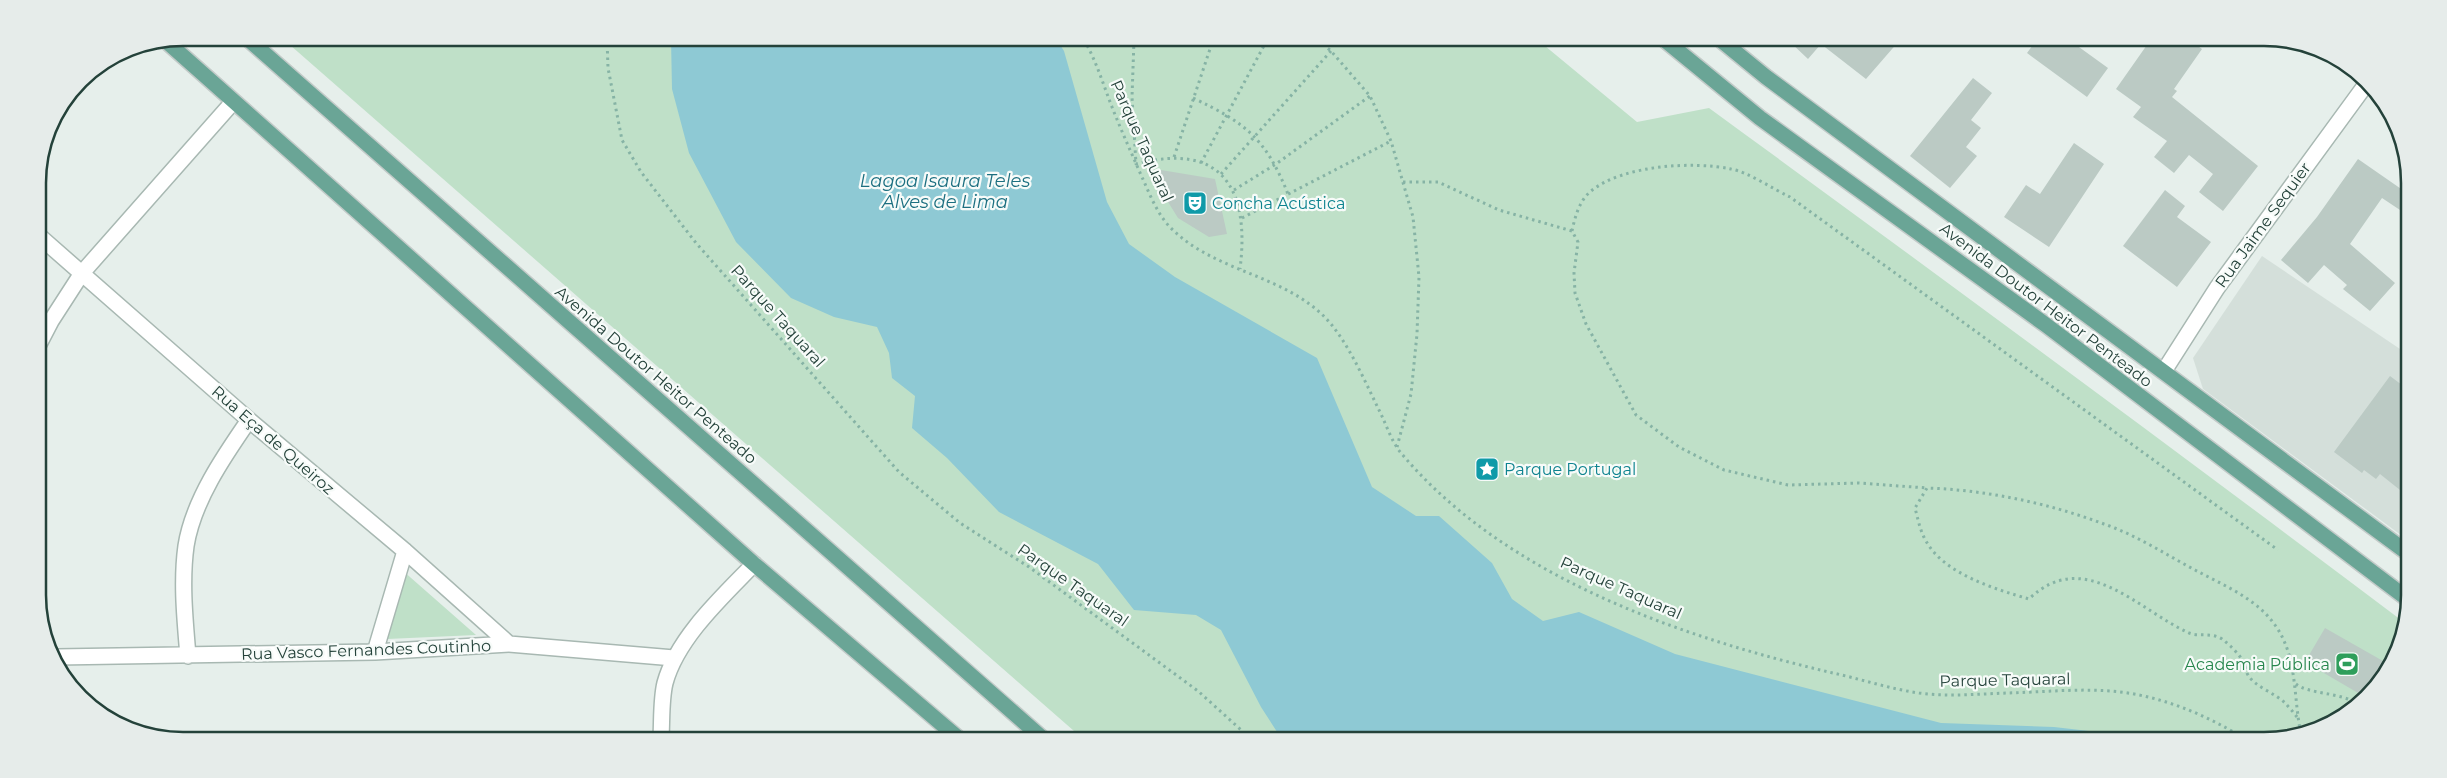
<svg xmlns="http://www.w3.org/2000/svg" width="2447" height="778" font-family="Montserrat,sans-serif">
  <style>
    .built { fill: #d4dfda }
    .green { fill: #bfe0c8 }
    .water { fill: #8ec9d4 }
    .building { fill: #bbcac4 }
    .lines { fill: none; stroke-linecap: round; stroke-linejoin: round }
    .street-casing { stroke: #a8b8b2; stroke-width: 18 }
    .primary-casing { stroke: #c2cac8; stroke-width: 18 }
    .path { stroke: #86b3a5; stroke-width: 3; stroke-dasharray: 2.5 4; stroke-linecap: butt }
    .street { stroke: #fff; stroke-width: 15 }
    .primary { stroke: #6aa596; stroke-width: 15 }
    .labels { text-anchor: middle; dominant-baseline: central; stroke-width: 4.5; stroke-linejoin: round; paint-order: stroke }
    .street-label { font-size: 16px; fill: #24423a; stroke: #f7fbf9 }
    .culture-label { font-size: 16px; fill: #0d838f; stroke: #f7fbf9; text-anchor: start }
    .leisure-label { font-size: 16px; fill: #27864d; stroke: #f7fbf9; text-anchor: end }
    .water-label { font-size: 18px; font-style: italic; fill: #1c6f80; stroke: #f7fbf9 }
    .rim { fill: none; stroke: #24423a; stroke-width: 2.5 }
  </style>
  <rect width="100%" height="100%" fill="#e6efeb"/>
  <path class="built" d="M 2262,256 L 2406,353 L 2405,538 L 2203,389 L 2193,358 Z"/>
  <path class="green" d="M 282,38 L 1539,41 L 1637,122 L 1709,108 C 1942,278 2174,449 2405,623 C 2404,663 2354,717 2318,730 C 2304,735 2288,737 2273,740 L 1082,738 Z
    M 402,570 L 476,635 L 387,639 Z"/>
  <path class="water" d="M 671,39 L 1057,40 L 1064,51 L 1107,202 L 1129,244 L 1175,277 L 1317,358 L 1372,487 L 1416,516 L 1439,516 L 1492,563 L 1512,599 L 1543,621 L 1579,612 L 1675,654 L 1941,723 L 2054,727 L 2167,740 L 1281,738 L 1261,707 L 1221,630 L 1196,615 L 1134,610 L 1098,564 L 999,512 L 947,458 L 912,428 L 915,396 L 892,378 L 889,353 L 877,327 L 834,317 L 791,298 L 736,242 L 689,153 L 672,89 Z"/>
  <path class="building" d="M 1789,41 L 1899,41 L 1866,79 L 1821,44 L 1808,59 Z
    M 2035,42 L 2072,42 L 2108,68 L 2087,97 L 2027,53 Z
    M 2149,42 L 2192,42 L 2202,49 L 2174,89 L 2177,91 L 2172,97 L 2258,166 L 2223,211 L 2199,192 L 2213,174 L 2189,155 L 2174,173 L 2154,157 L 2167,141 L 2133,117 L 2141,107 L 2116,89 Z
    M 1973,78 L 1992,93 L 1971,120 L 1981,128 L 1966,147 L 1977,156 L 1950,188 L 1910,156 Z
    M 2074,143 L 2104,164 L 2049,247 L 2004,217 L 2026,185 L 2040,194 Z
    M 2358,159 L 2407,193 L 2406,214 L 2382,198 L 2350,244 L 2395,283 L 2370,311 L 2343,289 L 2347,285 L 2324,265 L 2308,283 L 2281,260 L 2317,217 Z
    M 1161,170 L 1215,179 L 1227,234 L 1209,237 L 1178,218 L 1160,189 Z
    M 2165,190 L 2185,206 L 2177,217 L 2211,242 L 2177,287 L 2123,246 Z
    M 2390,376 L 2406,388 L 2405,494 L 2380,474 L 2376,479 L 2364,470 L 2362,473 L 2334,452 Z
    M 2325,628 L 2390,665 L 2385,675 L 2365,697 L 2305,662 Z"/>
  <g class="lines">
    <g class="street-casing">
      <path id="street" d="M 38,235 L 249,420 L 405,551 L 509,644
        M 39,344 L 51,321 L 82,273 L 233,102
        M 2164,371 L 2217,288 L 2367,83
        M 375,652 L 405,551
        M 188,656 C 185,620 181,582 186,546 C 193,501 224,456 249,420
        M 57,657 L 375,652 L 509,644 L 674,658
        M 661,737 C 662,720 661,699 665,683 C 677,638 723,596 754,564"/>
    </g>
    <g class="primary-casing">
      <path id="primary" d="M 247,38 L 1042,738
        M 166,41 L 754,564 L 957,737
        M 1666,41 L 1760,118 L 2046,325 L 2405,597
        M 1722,41 L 1766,77 L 2405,551"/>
    </g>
    <path class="path" d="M 607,38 L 608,68 L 622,140 L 641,172 L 696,243 L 899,472 L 960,523 L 1029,567 L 1198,691 L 1250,738
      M 1084,40 C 1096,60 1103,84 1112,107 C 1121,130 1131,152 1141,175 C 1149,192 1156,212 1169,226 C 1214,274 1288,273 1331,324 C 1352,350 1366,384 1381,414 C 1387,427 1392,442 1401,453 C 1505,577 1680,637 1833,673 C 1861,679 1890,689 1919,693 C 1948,697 1978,694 2007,693 C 2050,692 2097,686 2139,695 C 2178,703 2213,719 2247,740
      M 1134,40 L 1132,97 L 1136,164 C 1223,141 1250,190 1240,269
      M 1318,40 L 1331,51 L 1370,96 L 1391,141 L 1413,217 L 1419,277 L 1417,334 L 1411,394 L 1397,447
      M 1193,98 C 1246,123 1266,139 1288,194
      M 1174,157 L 1213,40
      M 1201,163 L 1267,40
      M 1221,174 L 1331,51
      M 1403,182 L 1438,182 L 1499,210 L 1572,231 L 1578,242 L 1574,273 L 1575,293 L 1586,324 L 1636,415 L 1679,447 L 1724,470 L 1788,485 L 1859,483 L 1927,488
      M 1234,190 L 1276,164 L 1370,96
      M 1242,218 L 1391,141
      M 1572,231 C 1575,217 1579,201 1591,191 C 1623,165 1693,161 1731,169 C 1748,172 1773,189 1790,197 L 2278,550
      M 2296,684 C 2308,694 2339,692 2359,704
      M 2297,717 C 2293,712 2289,707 2285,703 C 2275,693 2255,687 2248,675 C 2246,672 2246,668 2245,664 C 2240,655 2230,645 2222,639 C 2211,632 2199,637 2189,633 C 2138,610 2084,546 2029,599 C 1995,589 1944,574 1926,541 C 1920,531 1918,519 1915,508 L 1927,488 C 1986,490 2048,503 2104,524 C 2136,535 2165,554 2195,570 C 2223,585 2256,598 2275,625 C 2298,657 2293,697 2301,734"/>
    <use href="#street" class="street"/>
    <use href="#primary" class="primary"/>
  </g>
  <defs>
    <g id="theatre-square" transform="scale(1.25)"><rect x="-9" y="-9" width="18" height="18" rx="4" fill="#0f9aa8" stroke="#f7fbf9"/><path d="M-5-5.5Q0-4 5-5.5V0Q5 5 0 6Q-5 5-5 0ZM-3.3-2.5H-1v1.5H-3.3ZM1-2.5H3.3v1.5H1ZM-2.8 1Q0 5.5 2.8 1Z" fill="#fff"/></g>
    <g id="sight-square" transform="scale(1.25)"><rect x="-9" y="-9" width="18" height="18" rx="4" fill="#0f9aa8" stroke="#f7fbf9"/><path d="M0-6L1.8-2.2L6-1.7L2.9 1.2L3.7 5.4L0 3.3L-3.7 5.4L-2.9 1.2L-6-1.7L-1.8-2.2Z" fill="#fff"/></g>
    <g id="stadium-square" transform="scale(1.25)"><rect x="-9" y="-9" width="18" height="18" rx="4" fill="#2e9e5b" stroke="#f7fbf9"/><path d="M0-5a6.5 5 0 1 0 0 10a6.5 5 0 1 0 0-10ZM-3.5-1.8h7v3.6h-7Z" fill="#fff"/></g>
  </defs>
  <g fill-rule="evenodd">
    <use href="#theatre-square" x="1195" y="203"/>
    <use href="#sight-square" x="1487" y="469"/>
    <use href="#stadium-square" x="2347" y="664"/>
  </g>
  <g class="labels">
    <g class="street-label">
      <text transform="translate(1142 141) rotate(66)">Parque Taquaral</text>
      <text transform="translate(2263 225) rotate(-54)">Rua Jaime Sequier</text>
      <text transform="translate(2046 305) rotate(37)">Avenida Doutor Heitor Penteado</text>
      <text transform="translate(778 316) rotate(48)">Parque Taquaral</text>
      <text transform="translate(656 375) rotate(41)">Avenida Doutor Heitor Penteado</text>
      <text transform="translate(273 440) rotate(41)">Rua Eça de Queiroz</text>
      <text transform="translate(1073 585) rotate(35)">Parque Taquaral</text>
      <text transform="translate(1621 588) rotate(24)">Parque Taquaral</text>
      <text transform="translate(366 650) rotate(-2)">Rua Vasco Fernandes Coutinho</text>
      <text transform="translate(2005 680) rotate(-1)">Parque Taquaral</text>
    </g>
    <g class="culture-label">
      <text x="1212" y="203">Concha Acústica</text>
      <text x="1504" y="469">Parque Portugal</text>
    </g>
    <g class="leisure-label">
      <text x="2330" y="664">Academia Pública</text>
    </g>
    <g class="water-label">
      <text x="945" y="181">Lagoa Isaura Teles<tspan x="945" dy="21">Alves de Lima</tspan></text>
    </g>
  </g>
  <path d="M0 0H2447V778H0ZM183 46H2264A137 137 0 0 1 2401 183V595A137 137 0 0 1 2264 732H183A137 137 0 0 1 46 595V183A137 137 0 0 1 183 46Z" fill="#e6ecea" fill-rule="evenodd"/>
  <path class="rim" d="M183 46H2264A137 137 0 0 1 2401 183V595A137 137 0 0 1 2264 732H183A137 137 0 0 1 46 595V183A137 137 0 0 1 183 46Z"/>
</svg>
